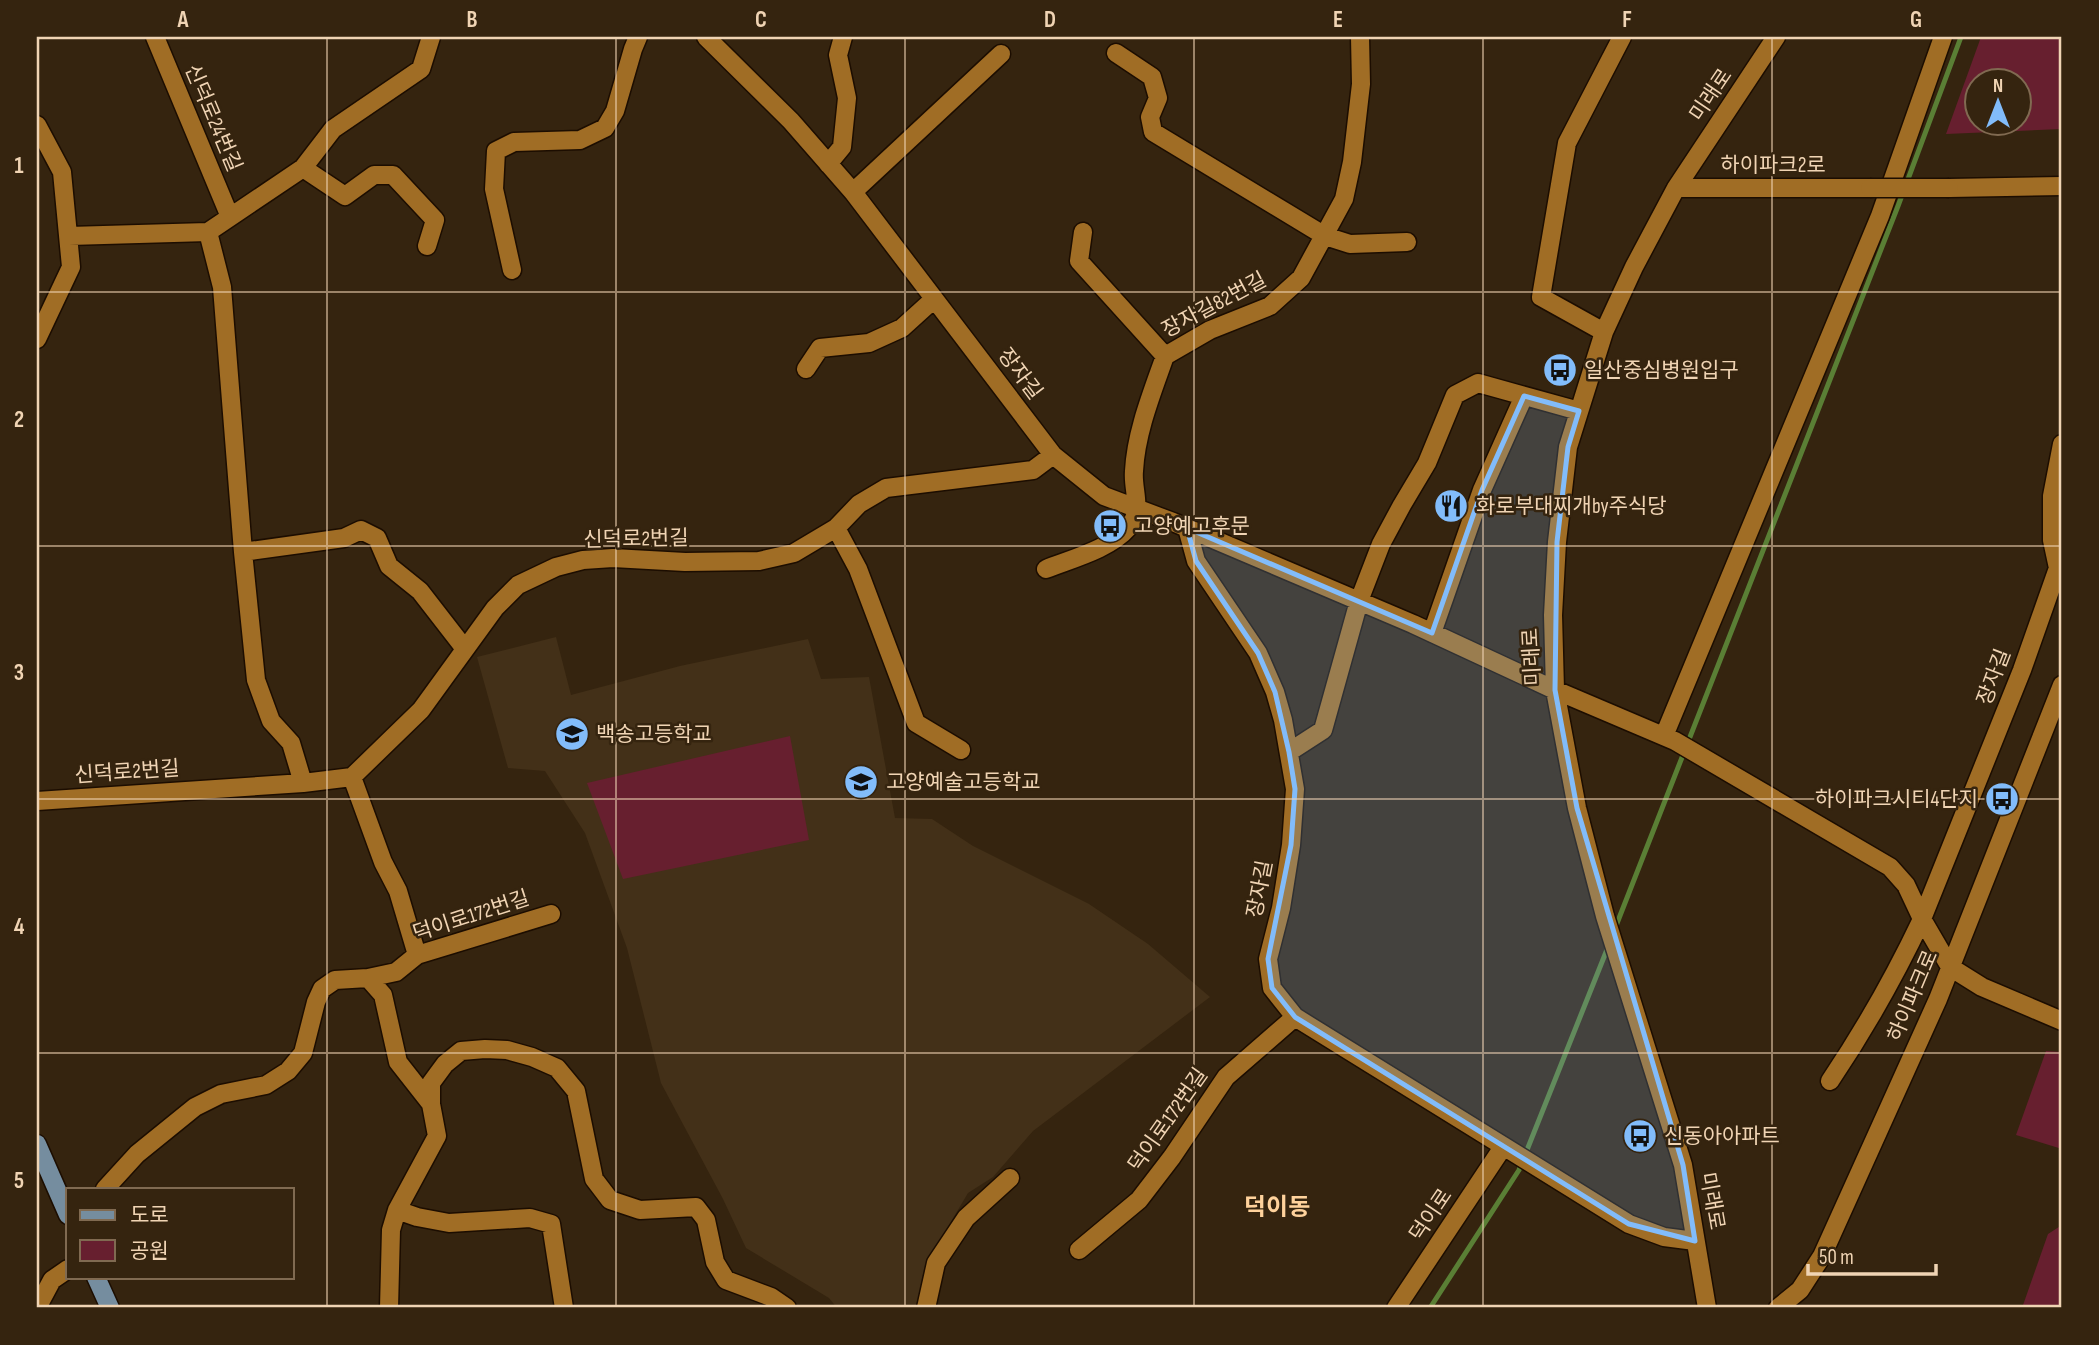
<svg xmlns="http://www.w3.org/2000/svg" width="2099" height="1345" font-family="'Sofia Sans Condensed','Noto Sans KR',sans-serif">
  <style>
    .built { fill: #433018 }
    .green { fill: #671f2f; fill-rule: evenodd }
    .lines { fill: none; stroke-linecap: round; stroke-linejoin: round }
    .stream { stroke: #5a7f35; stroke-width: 5 }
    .minor-casing { stroke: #1c0d00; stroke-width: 21 }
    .major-casing { stroke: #1c0d00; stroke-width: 21 }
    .minor { stroke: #a06d25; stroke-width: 18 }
    .major { stroke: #758d9f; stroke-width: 18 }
    .minor-bridge-casing { stroke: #1c0d00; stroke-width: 21; stroke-linecap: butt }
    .minor-bridge { stroke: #a06d25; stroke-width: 18 }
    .marked { fill: #82bcfa; fill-opacity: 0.2; stroke: #82bcfa; stroke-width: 5; stroke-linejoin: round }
    .grid { fill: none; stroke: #f0d4b4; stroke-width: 2; stroke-opacity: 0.55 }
    .labels { text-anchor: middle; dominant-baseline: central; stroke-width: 5; stroke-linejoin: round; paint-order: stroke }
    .street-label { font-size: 21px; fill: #f0d4b4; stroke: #35240f }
    .poi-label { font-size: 21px; fill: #f0d4b4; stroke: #35240f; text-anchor: start }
    .quarter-label { font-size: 24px; font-weight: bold; fill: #ffd29c; stroke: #35240f }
    .neatline { fill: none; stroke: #f0d4b4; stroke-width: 2.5 }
    .grid-label { font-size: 23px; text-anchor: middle; font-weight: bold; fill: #f0d4b4 }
  </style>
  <rect width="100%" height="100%" fill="#35240f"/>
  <path class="built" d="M 556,637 L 571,695 L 680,666 L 808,639 L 821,679 L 869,677 L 895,818 L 932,819 L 973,846 L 1089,904 L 1148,944 L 1210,997 L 1033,1131 L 993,1177 L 968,1193 L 927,1262 L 917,1308 L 837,1308 L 829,1298 L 746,1248 L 723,1199 L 661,1083 L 627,948 L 585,833 L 545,771 L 508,768 L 477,657 Z"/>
  <path class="green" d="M 1981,37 L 2062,37 L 2062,129 L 1946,134 ZM 1976,80 L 2018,80 L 2018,122 L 1976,122 Z
    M 790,736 L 809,840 L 623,879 L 587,783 Z
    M 2046,1051 L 2062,1052 L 2062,1149 L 2016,1135 Z
    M 2062,1225 L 2062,1308 L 2022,1308 L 2048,1234 Z"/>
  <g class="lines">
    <path class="stream" d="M 1614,931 L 1898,206 L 1961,37
      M 1430,1308 L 1519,1170 L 1608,947"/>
    <g class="minor-casing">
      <path id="minor" d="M 155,37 L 230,217
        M 706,37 L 791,121 L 853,192 L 1053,455 L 1104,496 L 1173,522 L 1413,624 L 1555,690 L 1675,741 L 1890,867 L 1906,885 L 1922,919 L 1950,967 L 1982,987 L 2062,1021
        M 1116,53 L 1152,77 L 1158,98 L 1150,117 L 1153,132 L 1325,236 L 1350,244 L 1407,242
        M 37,125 L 62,172 L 71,267 L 37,339
        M 828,164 L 842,147 L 847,98 L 838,55 L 843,37
        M 303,168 L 345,196 L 374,175 L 393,175 L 435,220 L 427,246
        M 1676,188 L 1870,188
        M 1949,188 L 2062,186
        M 853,192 L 1001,54
        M 208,232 L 222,287 L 243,552 L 256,680 L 271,721 L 291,743 L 303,783
        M 1083,232 L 1079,261 L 1165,356
        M 69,236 L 208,232 L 303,168 L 333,129 L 421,69 L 431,37
        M 512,270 L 494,189 L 496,151 L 514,142 L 580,140 L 605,128 L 615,111 L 633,49 L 638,37
        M 1604,332 L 1541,297 L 1567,143 L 1622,37
        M 806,369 L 820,348 L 869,343 L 902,328 L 934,299
        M 836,528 L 858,569 L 916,723 L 961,750
        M 1187,528 L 1196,561 L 1258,653 L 1275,692 L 1283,720 L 1295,789 L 1291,845 L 1281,908 L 1268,959 L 1272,988 L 1295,1017 L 1629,1224 L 1664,1237 L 1695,1241
        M 243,552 L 344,538 L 361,530 L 377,538 L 389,566 L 420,591 L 465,649
        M 1046,569 C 1071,559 1110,549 1128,528 C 1144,511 1132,490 1134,471 C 1136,432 1152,393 1165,356 L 1210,330 L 1270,306 L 1301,278 L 1344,199 L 1352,162 L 1361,84 L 1360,37
        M 1432,633 L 1482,490 L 1524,396
        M 1664,736 L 1880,216 L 1943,37
        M 1289,752 L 1323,730 L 1359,601 L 1381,544 L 1402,505 L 1427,463 L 1455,395 L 1478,383 L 1579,411
        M 352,777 L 383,862 L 398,891 L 417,955
        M 37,801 L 303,783 L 352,777 L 421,710 L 495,608 L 518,585 L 556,567 L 583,560 L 613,558 L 685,562 L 759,561 L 794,553 L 836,528 L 859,504 L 886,488 L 1033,470 L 1053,455
        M 368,978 L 396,972 L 417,955 L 551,914
        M 1830,1081 C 1865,1029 1895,976 1922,919 L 2022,670 L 2058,568 L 2052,540 L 2052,496 L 2062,444
        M 431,1104 L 431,1083 L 445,1064 L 461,1051 L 485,1049 L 507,1050 L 532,1057 L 557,1068 L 576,1091 L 594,1179 L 610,1200 L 640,1210 L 696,1207 L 706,1220 L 715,1262 L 726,1280 L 771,1297 L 787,1308
        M 105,1189 L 137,1154 L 195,1107 L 221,1094 L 266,1085 L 288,1071 L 303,1053 L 316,1002 L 322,989 L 335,980 L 368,978 L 383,995 L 398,1062 L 431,1104 L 437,1136 L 397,1210 L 391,1230 L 389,1308
        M 397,1210 L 417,1217 L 449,1223 L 530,1218 L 551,1224 L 564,1308
        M 1079,1250 L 1139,1200 L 1172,1157 L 1226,1077 L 1295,1017
        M 37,1308 L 52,1280 L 68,1269
        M 926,1308 L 936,1263 L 966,1218 L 1010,1178
        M 1396,1308 L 1503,1147
        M 1707,1308 L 1683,1165 L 1605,916 L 1577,808 L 1555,690 L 1553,615 L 1557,542 L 1568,447 L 1604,332 L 1634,267 L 1676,188 L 1776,37
        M 1778,1308 L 1800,1290 L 1822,1256 L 1938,999 L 2062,685"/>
    </g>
    <g class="major-casing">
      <path id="major" d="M 37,1144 L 68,1215
        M 96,1277 L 110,1308"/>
    </g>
    <use href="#minor" class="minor"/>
    <use href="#major" class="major"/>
    <g class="minor-bridge-casing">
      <path id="minor-bridge" d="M 1870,188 L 1949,188"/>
    </g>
    <use href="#minor-bridge" class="minor-bridge"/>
  </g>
  <path class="marked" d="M 1524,396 L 1579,411 L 1568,447 L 1557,542 L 1555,690 L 1577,808 L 1683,1165 L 1695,1241 L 1629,1224 L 1295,1017 L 1272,988 L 1268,959 L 1291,845 L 1295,789 L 1289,752 L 1275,692 L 1258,653 L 1196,561 L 1187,528 L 1432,633 L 1482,490 Z"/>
  <path class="grid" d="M 327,37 L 327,1308M 616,37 L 616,1308M 905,37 L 905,1308M 1194,37 L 1194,1308M 1483,37 L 1483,1308M 1772,37 L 1772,1308M 37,292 L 2062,292M 37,546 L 2062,546M 37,799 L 2062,799M 37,1053 L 2062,1053"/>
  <defs>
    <g id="bus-disc" transform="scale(1.75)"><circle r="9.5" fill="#82bcfa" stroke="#35240f"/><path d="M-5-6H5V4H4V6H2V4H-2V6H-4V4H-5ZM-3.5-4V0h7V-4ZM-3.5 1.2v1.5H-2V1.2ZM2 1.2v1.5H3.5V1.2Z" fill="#111"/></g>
    <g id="restaurant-disc" transform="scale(1.75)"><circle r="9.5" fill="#82bcfa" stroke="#35240f"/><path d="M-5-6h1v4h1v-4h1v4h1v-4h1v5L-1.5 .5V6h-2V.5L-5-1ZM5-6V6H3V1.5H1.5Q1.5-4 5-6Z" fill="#111"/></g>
    <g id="school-disc" transform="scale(1.75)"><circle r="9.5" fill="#82bcfa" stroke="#35240f"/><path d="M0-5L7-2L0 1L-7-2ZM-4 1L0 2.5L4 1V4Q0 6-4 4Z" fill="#111"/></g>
  </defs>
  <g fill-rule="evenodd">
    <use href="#bus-disc" x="1560" y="370"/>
    <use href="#restaurant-disc" x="1451" y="506"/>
    <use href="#bus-disc" x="1110" y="526"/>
    <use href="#school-disc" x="572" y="734"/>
    <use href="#school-disc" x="861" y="782"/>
    <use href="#bus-disc" x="2002" y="799"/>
    <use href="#bus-disc" x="1640" y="1136"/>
  </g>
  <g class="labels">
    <g class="street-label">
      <text transform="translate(1711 95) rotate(-56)">미래로</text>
      <text transform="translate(213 118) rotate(67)">신덕로24번길</text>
      <text x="1773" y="165">하이파크2로</text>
      <text transform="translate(1214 305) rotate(-28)">장자길82번길</text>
      <text transform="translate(1020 374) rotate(53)">장자길</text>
      <text transform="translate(636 539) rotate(-1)">신덕로2번길</text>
      <text transform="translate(1532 657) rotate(-93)">미래로</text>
      <text transform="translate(1994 677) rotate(-69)">장자길</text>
      <text transform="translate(127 772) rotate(-4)">신덕로2번길</text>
      <text transform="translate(1260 889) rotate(-79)">장자길</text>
      <text transform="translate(471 916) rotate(-18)">덕이로172번길</text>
      <text transform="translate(1913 996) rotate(-67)">하이파크로</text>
      <text transform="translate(1168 1120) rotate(-55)">덕이로172번길</text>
      <text transform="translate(1712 1201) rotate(80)">미래로</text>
      <text transform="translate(1431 1215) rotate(-56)">덕이로</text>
    </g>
    <g class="poi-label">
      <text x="1584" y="370">일산중심병원입구</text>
      <text x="1476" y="506">화로부대찌개by주식당</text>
      <text x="1134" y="526">고양예고후문</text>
      <text x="596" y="734">백송고등학교</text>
      <text x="886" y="782">고양예술고등학교</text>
      <text x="1978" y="799" text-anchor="end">하이파크시티4단지</text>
      <text x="1664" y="1136">신동아아파트</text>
    </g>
    <g class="quarter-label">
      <text x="1277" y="1207">덕이동</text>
    </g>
  </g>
  <rect width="2099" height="1345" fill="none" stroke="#35240f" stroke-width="77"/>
  <rect x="66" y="1188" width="228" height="91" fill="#35240f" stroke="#806a51" stroke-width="2"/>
  <rect x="80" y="1210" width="35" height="10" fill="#758d9f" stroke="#806a51" stroke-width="2"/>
  <text x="130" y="1222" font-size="21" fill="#f0d4b4">도로</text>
  <rect x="80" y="1240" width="35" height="21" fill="#671f2f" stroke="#806a51" stroke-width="2"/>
  <text x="130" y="1258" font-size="21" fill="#f0d4b4">공원</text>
  <g transform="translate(1998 102)"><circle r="33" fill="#35240f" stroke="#806a51" stroke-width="2"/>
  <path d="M0-5L12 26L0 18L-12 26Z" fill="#82bcfa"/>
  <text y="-10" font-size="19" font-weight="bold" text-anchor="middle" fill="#f0d4b4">N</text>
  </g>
  <path d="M1808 1264v10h128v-10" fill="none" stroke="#f0d4b4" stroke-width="3.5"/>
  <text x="1819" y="1264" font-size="21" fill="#f0d4b4" stroke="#35240f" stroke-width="5" paint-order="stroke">50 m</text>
  <rect x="38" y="38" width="2022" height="1268" class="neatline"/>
  <g class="grid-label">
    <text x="183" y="27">A</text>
    <text x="472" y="27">B</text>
    <text x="761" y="27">C</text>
    <text x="1050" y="27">D</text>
    <text x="1338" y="27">E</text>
    <text x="1627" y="27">F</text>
    <text x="1916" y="27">G</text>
    <text x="19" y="173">1</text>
    <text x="19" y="427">2</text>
    <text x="19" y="680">3</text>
    <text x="19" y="934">4</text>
    <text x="19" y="1188">5</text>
  </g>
</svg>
